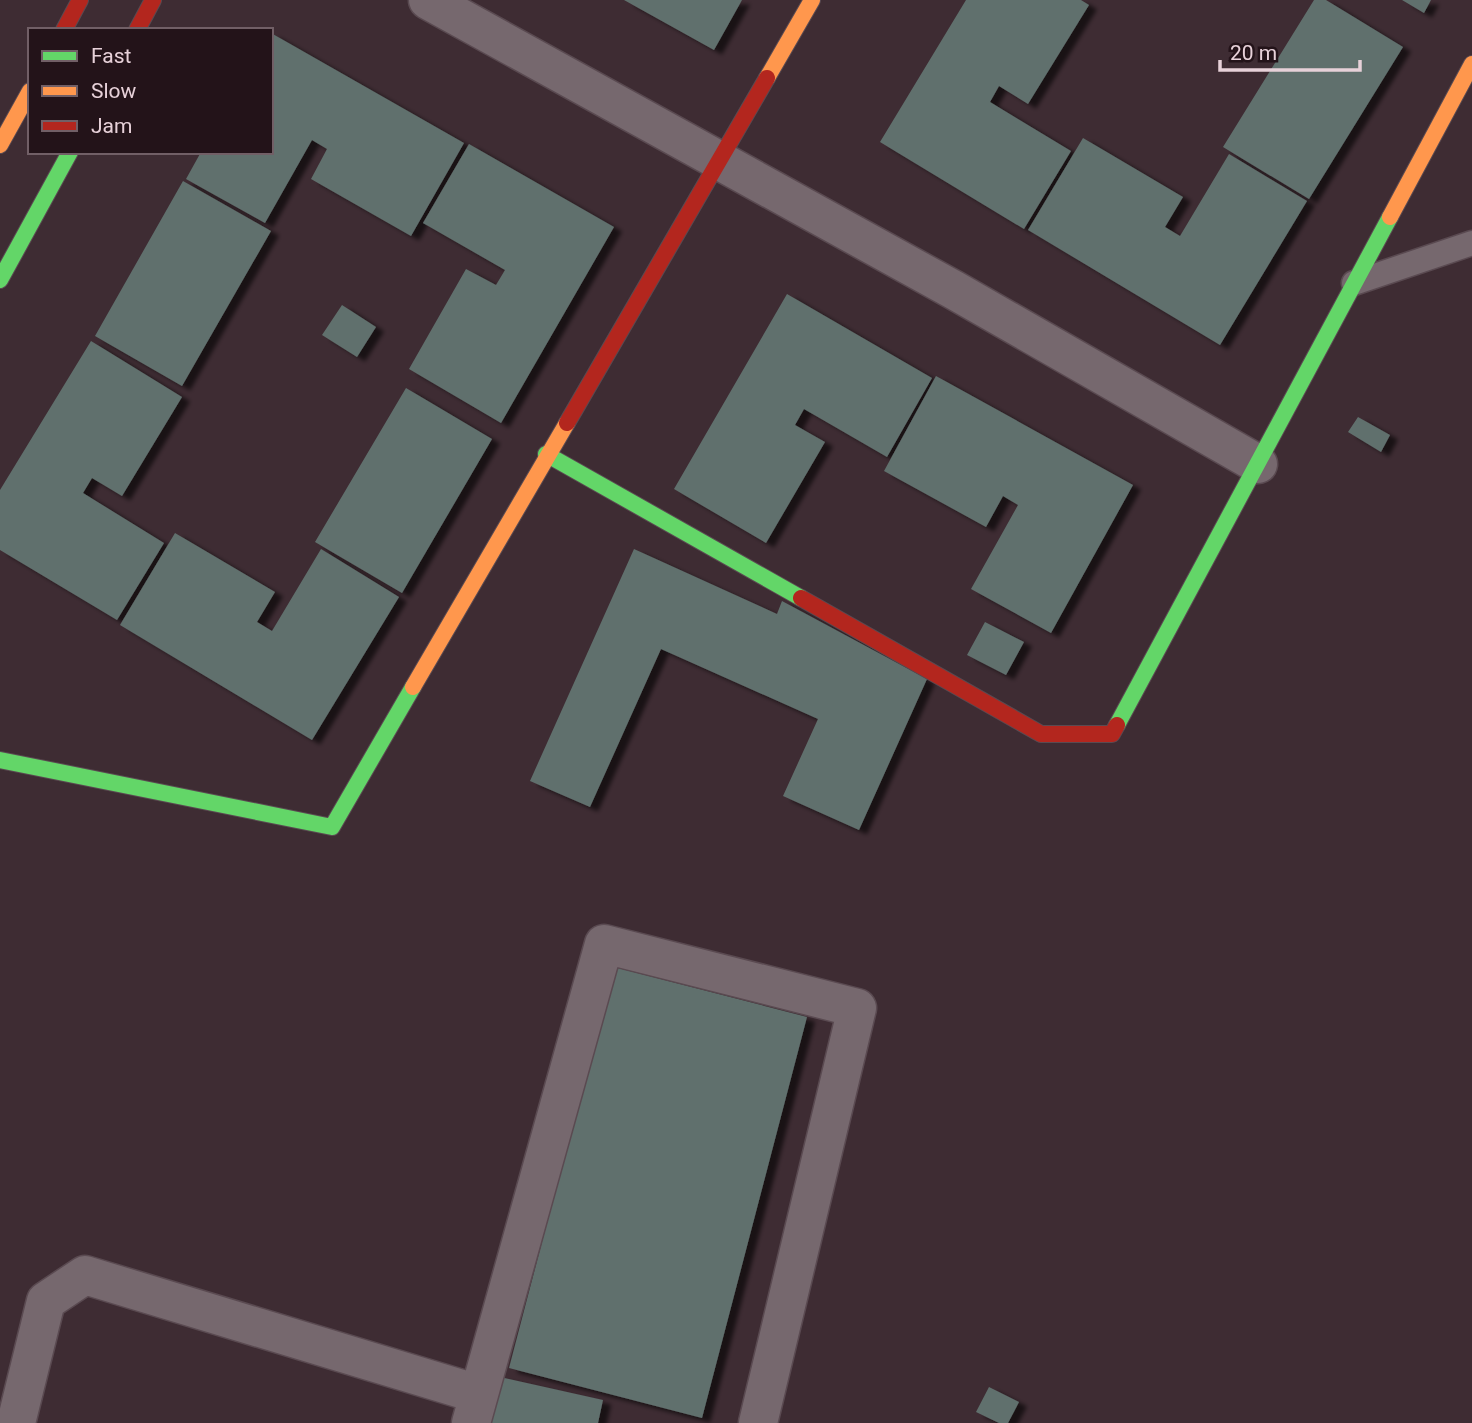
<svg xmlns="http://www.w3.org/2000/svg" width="1472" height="1423" font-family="Roboto,sans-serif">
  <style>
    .building { fill: #60706d; filter: url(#shadow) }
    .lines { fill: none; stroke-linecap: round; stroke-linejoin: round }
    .lane-casing { stroke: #5a4a51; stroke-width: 27 }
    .street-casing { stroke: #5a4a51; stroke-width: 41 }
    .fast-casing { stroke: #5a4a51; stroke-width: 18 }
    .slow-casing { stroke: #5a4a51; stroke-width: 18 }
    .jam-casing { stroke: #5a4a51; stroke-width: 18 }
    .lane { stroke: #76686e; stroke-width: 24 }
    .street { stroke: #76686e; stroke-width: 38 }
    .fast { stroke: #63d668; stroke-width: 16 }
    .slow { stroke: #ff974d; stroke-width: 16 }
    .jam { stroke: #b3261e; stroke-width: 16 }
  </style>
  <defs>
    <filter id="shadow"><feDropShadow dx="8" dy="4.5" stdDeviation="2" flood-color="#0009"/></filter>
  </defs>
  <rect width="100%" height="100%" fill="#3e2c33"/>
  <path class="building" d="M 624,0 L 742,0 L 714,50 Z
    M 966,0 L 1081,0 L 1089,5 L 1028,104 L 999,86 L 990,102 L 1071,151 L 1024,229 L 880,142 Z
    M 1314,0 L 1326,0 L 1403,47 L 1309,199 L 1223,147 Z
    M 1402,0 L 1431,0 L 1424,13 Z
    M 271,33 L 464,143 L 411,236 L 311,179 L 327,149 L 312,140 L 265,223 L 186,179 L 201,152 L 271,152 Z
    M 1083,138 L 1183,197 L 1165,227 L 1180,236 L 1229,154 L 1307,201 L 1220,345 L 1028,230 Z
    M 469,144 L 614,227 L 501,423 L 409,369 L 466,269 L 496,285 L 505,270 L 423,223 Z
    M 183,181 L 271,231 L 182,386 L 95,336 Z
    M 787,294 L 932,378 L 887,457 L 804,409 L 795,425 L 825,442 L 766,543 L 674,489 Z
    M 342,305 L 376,327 L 357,357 L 322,335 Z
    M 91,341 L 182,397 L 122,496 L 92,478 L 83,493 L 164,543 L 117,620 L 0,550 L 0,490 Z
    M 936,376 L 1133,485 L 1051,633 L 971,589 L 1018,505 L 1003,496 L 986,527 L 884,471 Z
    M 406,388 L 492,439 L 402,593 L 315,542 Z
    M 1358,417 L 1390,435 L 1381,452 L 1348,432 Z
    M 175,533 L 275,592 L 257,622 L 272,631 L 321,549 L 399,597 L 312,740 L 120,625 Z
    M 634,549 L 777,614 L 782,601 L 927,679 L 859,830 L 783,796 L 818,719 L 661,649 L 590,807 L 530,781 Z
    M 985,622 L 1024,642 L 1006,675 L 967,655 Z
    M 614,967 L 807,1017 L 702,1418 L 509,1368 Z
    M 500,1377 L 603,1400 L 598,1423 L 489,1423 Z
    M 989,1387 L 1019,1402 L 1008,1423 L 999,1423 L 976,1412 Z"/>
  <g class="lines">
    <g class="lane-casing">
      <path id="lane" d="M 1354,283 L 1472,243"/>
    </g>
    <g class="street-casing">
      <path id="street" d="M 428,0 L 954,290 L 1258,464
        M 16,1423 L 46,1301 L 85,1275 L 478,1394
        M 471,1423 L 604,944 L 857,1008 L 758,1423"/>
    </g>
    <g class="fast-casing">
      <path id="fast" d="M 0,280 L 70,152
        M 546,454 L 801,598
        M 1117,725 L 1390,217
        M 0,760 L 332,827 L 413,687"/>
    </g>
    <g class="slow-casing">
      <path id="slow" d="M 767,78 L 812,0
        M 0,145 L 30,91
        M 1390,217 L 1472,64
        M 413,687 L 567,423"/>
    </g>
    <g class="jam-casing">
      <path id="jam" d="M 64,30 L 80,0
        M 137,30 L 153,0
        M 567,423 L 767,78
        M 801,598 L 1041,734 L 1112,734 L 1117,725"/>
    </g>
    <use href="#lane" class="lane"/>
    <use href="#street" class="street"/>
    <use href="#fast" class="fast"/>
    <use href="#slow" class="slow"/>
    <use href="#jam" class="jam"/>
  </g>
  <rect x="28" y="28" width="245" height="126" fill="#231319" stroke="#715f66" stroke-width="2"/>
  <rect x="42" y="51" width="35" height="10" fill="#63d668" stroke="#715f66" stroke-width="2"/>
  <text x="91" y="63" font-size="21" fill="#e7d1d9">Fast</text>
  <rect x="42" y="86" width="35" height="10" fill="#ff974d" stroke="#715f66" stroke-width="2"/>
  <text x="91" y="98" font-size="21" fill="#e7d1d9">Slow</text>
  <rect x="42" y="121" width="35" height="10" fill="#b3261e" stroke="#715f66" stroke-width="2"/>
  <text x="91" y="133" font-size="21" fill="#e7d1d9">Jam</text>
  <path d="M1220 60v10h140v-10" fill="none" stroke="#e7d1d9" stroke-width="3.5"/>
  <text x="1230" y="60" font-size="21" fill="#e7d1d9" stroke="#231319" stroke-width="5" paint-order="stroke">20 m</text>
</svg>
